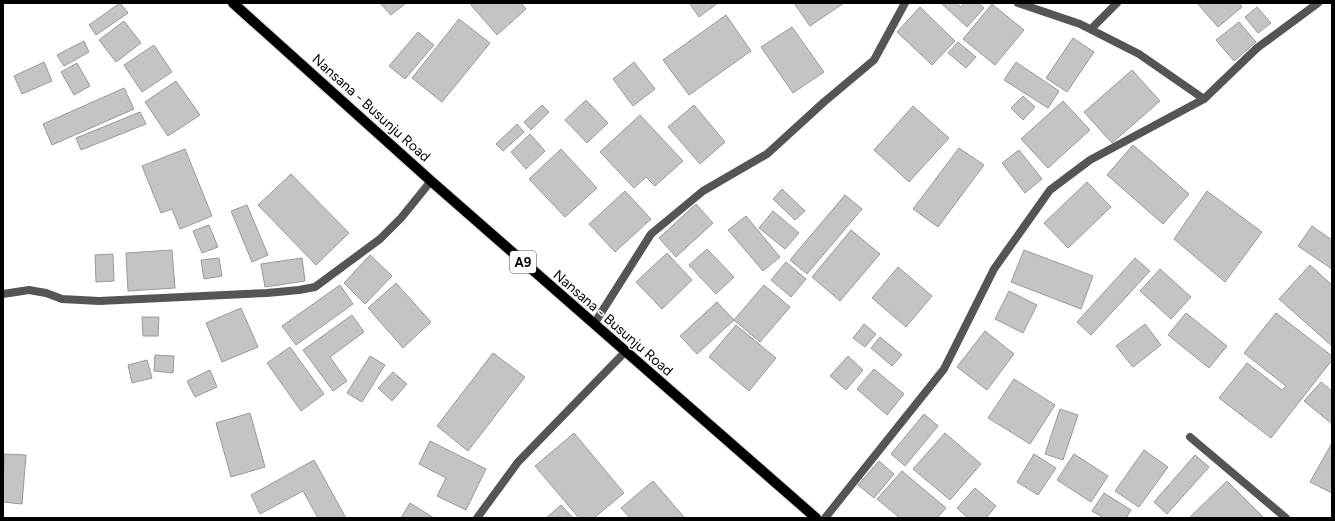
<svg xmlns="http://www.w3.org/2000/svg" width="1335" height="521" font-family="Figtree,sans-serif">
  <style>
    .building { fill: #c4c4c4; stroke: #999 }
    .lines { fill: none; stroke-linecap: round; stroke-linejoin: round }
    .primary-casing { stroke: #dbdbdb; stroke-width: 12 }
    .street { stroke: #555; stroke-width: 8 }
    .primary { stroke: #000; stroke-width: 10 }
    .labels { text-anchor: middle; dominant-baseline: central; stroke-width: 3; stroke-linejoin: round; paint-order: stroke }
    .shield { fill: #fff; stroke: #4c4c4c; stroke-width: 1 }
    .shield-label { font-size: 13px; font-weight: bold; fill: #000 }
    .street-label { font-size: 14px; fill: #000; stroke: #fff }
  </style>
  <rect width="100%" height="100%" fill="#fff"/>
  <path class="building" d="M 120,3 L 128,13 L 96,35 L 89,25 Z
    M 380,3 L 406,3 L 391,15 Z
    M 473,3 L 521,3 L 526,9 L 497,35 L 471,5 Z
    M 689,3 L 718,3 L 699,17 Z
    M 794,3 L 844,3 L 810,26 Z
    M 943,3 L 956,3 L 961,7 L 964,3 L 978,3 L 984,8 L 967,27 L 942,4 Z
    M 1197,3 L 1239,3 L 1242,7 L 1218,27 Z
    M 992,4 L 1024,30 L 995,65 L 963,39 Z
    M 920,7 L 955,41 L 932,65 L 897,32 Z
    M 1257,7 L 1271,23 L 1258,33 L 1245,17 Z
    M 726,15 L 751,51 L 689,95 L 663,60 Z
    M 459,19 L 490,43 L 442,102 L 412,78 Z
    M 124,21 L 141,43 L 116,62 L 99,40 Z
    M 1239,22 L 1256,42 L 1234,61 L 1216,40 Z
    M 792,27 L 824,72 L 793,93 L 761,47 Z
    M 418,32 L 434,45 L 405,79 L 389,66 Z
    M 1073,38 L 1094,52 L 1067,92 L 1046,78 Z
    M 84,41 L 89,52 L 64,66 L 57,55 Z
    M 958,42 L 976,57 L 966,68 L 948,53 Z
    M 154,45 L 172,72 L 142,92 L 124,65 Z
    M 44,62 L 52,81 L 22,94 L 14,76 Z
    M 634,62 L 655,89 L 633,106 L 613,79 Z
    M 1016,62 L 1059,91 L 1048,108 L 1004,80 Z
    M 77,63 L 90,86 L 74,95 L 61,72 Z
    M 1132,70 L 1160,101 L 1112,143 L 1084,112 Z
    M 176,81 L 200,115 L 168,136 L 145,102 Z
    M 124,88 L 134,109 L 52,145 L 43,124 Z
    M 1023,96 L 1035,107 L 1023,120 L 1011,108 Z
    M 586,100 L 608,123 L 587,143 L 565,120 Z
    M 1063,101 L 1090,130 L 1048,168 L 1021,139 Z
    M 542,105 L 549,112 L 531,130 L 524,122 Z
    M 694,105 L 725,142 L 700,164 L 668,127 Z
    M 913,106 L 949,138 L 909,182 L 874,150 Z
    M 140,112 L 146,124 L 81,150 L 76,138 Z
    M 640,115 L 683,161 L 655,186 L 646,177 L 634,188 L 600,152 Z
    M 517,124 L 524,132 L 503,151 L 496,144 Z
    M 530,134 L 545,151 L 526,169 L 511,152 Z
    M 1133,145 L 1189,194 L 1163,224 L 1107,175 Z
    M 959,148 L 984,165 L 938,227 L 913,209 Z
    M 185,149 L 212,216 L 180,229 L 172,209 L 161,213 L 142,166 Z
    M 561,149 L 597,188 L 565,217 L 529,179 Z
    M 1019,150 L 1042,179 L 1025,193 L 1002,163 Z
    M 291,174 L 349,233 L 316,265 L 258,205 Z
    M 1087,182 L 1111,207 L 1068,248 L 1044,223 Z
    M 782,189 L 805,211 L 795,220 L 773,199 Z
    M 625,191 L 651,219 L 615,252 L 589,224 Z
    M 1207,191 L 1262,232 L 1225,282 L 1174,239 Z
    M 845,195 L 862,209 L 807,274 L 790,260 Z
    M 696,204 L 713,223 L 676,257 L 659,238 Z
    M 247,205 L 268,255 L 252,262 L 231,211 Z
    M 773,211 L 799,233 L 785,249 L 759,228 Z
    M 746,216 L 780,257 L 763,271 L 728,230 Z
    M 209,225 L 218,247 L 202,253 L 193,231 Z
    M 1312,226 L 1332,240 L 1332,269 L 1298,246 Z
    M 851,230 L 880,254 L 840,301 L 812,277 Z
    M 707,249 L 734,277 L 716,294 L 689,265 Z
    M 172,250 L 175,288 L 128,291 L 126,253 Z
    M 1024,250 L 1093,276 L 1081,309 L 1011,282 Z
    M 667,253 L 692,280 L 662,309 L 636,282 Z
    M 113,254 L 114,281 L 96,282 L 95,255 Z
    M 370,255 L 392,276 L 365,304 L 344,283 Z
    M 219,258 L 222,276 L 204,279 L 201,260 Z
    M 302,258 L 305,281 L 265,287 L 261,264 Z
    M 1135,258 L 1150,271 L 1091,335 L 1077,322 Z
    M 786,262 L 806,279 L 791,297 L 771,280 Z
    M 1310,265 L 1332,285 L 1332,346 L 1279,299 Z
    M 898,267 L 932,296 L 906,327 L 872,298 Z
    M 1160,269 L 1191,297 L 1171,319 L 1140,291 Z
    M 396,283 L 431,322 L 403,348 L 368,308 Z
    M 340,285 L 353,304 L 296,345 L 282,326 Z
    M 764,285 L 790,307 L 760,342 L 734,320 Z
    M 1009,291 L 1037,305 L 1023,333 L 995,319 Z
    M 717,302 L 734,320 L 697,354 L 680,336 Z
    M 241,308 L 258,347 L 222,362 L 206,323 Z
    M 1186,313 L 1227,346 L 1209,368 L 1168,335 Z
    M 1276,313 L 1332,356 L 1332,360 L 1271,438 L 1219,398 L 1247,363 L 1282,390 L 1286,386 L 1244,353 Z
    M 352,315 L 364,332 L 330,357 L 347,381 L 333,391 L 303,350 Z
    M 142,317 L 159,317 L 158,336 L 143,336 Z
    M 864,324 L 876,334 L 865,347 L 853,338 Z
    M 1145,324 L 1161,345 L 1133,367 L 1116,346 Z
    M 736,325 L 776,358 L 749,391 L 709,357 Z
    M 985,331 L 1014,354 L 987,390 L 957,367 Z
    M 880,337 L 902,355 L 892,366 L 871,348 Z
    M 290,347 L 324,394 L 301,411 L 267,363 Z
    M 493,353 L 525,377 L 468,451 L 437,426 Z
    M 155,355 L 174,356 L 173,373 L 154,371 Z
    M 370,356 L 385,365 L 362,402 L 347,393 Z
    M 848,356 L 863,370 L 846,390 L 830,376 Z
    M 147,360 L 152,378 L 132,383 L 128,365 Z
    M 874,369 L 904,394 L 887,415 L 857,389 Z
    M 210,370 L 217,387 L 195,397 L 187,381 Z
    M 393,372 L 407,384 L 392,401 L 378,388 Z
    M 1014,379 L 1055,405 L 1030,444 L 988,418 Z
    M 1321,382 L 1332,391 L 1332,424 L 1304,401 Z
    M 1060,409 L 1078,415 L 1063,460 L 1045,454 Z
    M 250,413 L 265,467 L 231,477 L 216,423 Z
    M 924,414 L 938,426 L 905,466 L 891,454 Z
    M 574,433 L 624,493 L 594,518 L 579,518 L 535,466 Z
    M 945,433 L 981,464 L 950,500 L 913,469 Z
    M 430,441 L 486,469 L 466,510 L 437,496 L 446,478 L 419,464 Z
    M 1332,443 L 1332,493 L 1310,482 Z
    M 1144,450 L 1168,467 L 1139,507 L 1115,491 Z
    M 4,454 L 26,455 L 22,504 L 3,502 Z
    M 1034,454 L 1056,468 L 1038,495 L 1017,482 Z
    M 1074,454 L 1108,476 L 1091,502 L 1057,480 Z
    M 1195,455 L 1209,467 L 1167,514 L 1154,502 Z
    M 314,460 L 346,518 L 318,518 L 303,491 L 260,514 L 251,495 Z
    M 879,461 L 894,474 L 874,498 L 858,485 Z
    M 902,471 L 946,508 L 937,518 L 900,518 L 877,499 Z
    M 653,481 L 684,517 L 683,518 L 630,518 L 621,508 Z
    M 1227,481 L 1264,518 L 1189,518 Z
    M 975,488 L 996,506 L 986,518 L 968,518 L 957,508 Z
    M 1104,493 L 1131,510 L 1126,518 L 1104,518 L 1092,511 Z
    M 410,503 L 434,518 L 401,518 Z
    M 561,505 L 573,518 L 546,518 Z"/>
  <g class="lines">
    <g class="primary-casing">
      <path id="primary" d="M 233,3 L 431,181 L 816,518"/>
    </g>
    <path class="street" d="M 1018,3 L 1080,24 L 1139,54 L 1204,99
      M 1091,29 L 1117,3
      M 3,294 L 29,290 L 46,293 L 62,299 L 99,301 L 267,293 L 299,290 L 315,287 L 380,239 L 401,218 L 431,181
      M 594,324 L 651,234 L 703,191 L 767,154 L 824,102 L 874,60 L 905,3
      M 1190,437 L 1286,518
      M 477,518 L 518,462 L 625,352
      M 825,518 L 944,369 L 994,269 L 1050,190 L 1090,160 L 1204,99 L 1257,48 L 1318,3"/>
    <use href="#primary" class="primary"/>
  </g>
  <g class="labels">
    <rect class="shield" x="510" y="251" width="26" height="22" rx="3"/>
    <g class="shield-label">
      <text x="523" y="262">A9</text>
    </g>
    <g class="street-label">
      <text transform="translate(371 108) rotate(42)">Nansana - Busunju Road</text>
      <text transform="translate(613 323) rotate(41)">Nansana - Busunju Road</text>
    </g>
  </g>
  <rect width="1335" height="521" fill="none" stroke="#000000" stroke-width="8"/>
</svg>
